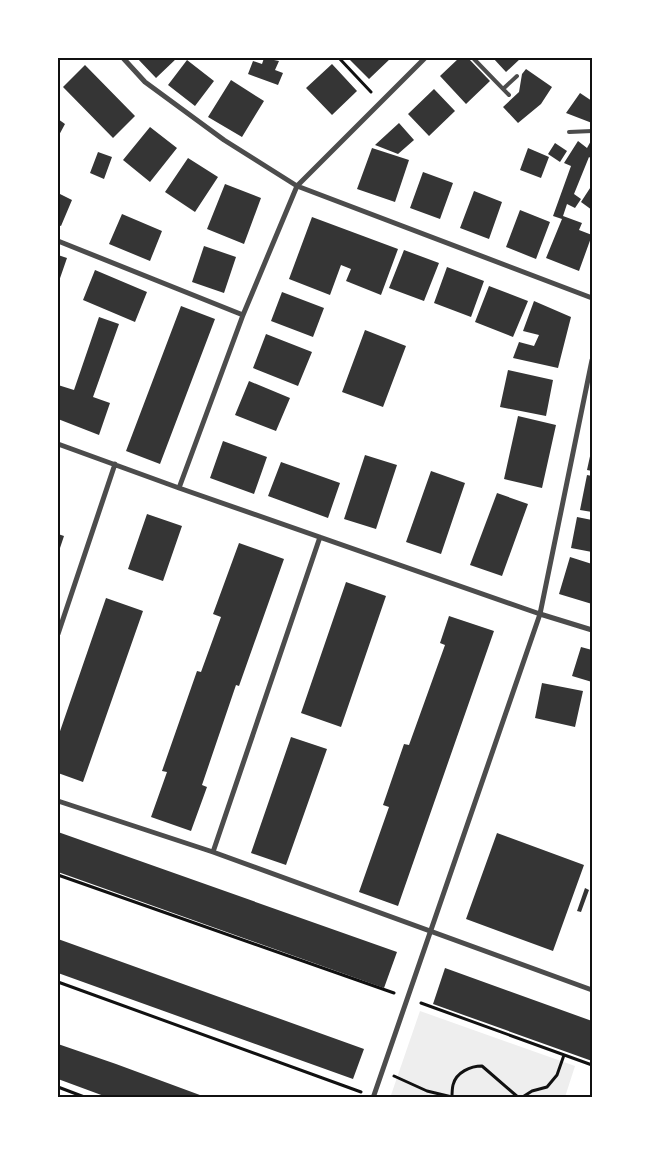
<svg xmlns="http://www.w3.org/2000/svg" width="650" height="1155" font-family="Barlow,sans-serif">
  <style>
    .green { fill: #eee }
    .building { fill: #353535 }
    .lines { fill: none; stroke-linecap: round; stroke-linejoin: round }
    .path { stroke: #111; stroke-width: 3 }
    .service { stroke: #4c4c4c; stroke-width: 4 }
    .minor { stroke: #4c4c4c; stroke-width: 5 }
    .neatline { fill: none; stroke: #111; stroke-width: 2 }
  </style>
  <rect width="100%" height="100%" fill="#fff"/>
  <path class="green" d="M 420,1011 L 575,1066 L 565,1097 L 390,1098 Z"/>
  <path class="building" d="M 137,58 L 177,58 L 156,78 Z
    M 264,58 L 279,61 L 275,70 L 283,73 L 278,85 L 248,74 L 253,61 L 262,64 Z
    M 348,58 L 391,58 L 369,79 Z
    M 459,58 L 468,58 L 490,81 L 466,104 L 440,76 Z
    M 493,58 L 521,58 L 506,72 Z
    M 187,60 L 214,81 L 195,106 L 168,85 Z
    M 332,64 L 357,91 L 332,115 L 306,88 Z
    M 85,65 L 135,116 L 113,138 L 63,87 Z
    M 526,69 L 552,87 L 541,104 L 518,123 L 503,107 L 519,92 L 522,74 Z
    M 231,80 L 264,101 L 242,137 L 208,117 Z
    M 434,89 L 455,111 L 429,136 L 408,114 Z
    M 580,93 L 592,101 L 592,123 L 566,113 Z
    M 58,119 L 65,124 L 58,137 Z
    M 399,123 L 414,140 L 398,154 L 375,145 Z
    M 150,127 L 177,148 L 150,182 L 123,160 Z
    M 592,139 L 592,159 L 589,157 L 574,194 L 581,199 L 575,208 L 567,204 L 563,216 L 582,223 L 579,230 L 592,235 L 579,271 L 546,258 L 562,219 L 553,216 L 571,166 L 564,163 L 578,141 L 587,148 Z
    M 555,143 L 567,151 L 560,162 L 548,154 Z
    M 372,148 L 409,160 L 395,202 L 357,189 Z
    M 528,148 L 549,157 L 541,178 L 520,170 Z
    M 98,152 L 112,157 L 104,179 L 90,173 Z
    M 188,158 L 218,177 L 195,212 L 165,192 Z
    M 423,172 L 453,183 L 440,219 L 410,208 Z
    M 225,184 L 261,198 L 244,244 L 207,229 Z
    M 592,185 L 592,210 L 581,202 Z
    M 474,191 L 502,202 L 489,239 L 460,228 Z
    M 58,193 L 72,200 L 61,226 L 58,225 Z
    M 520,210 L 550,222 L 536,259 L 506,247 Z
    M 122,214 L 162,231 L 150,261 L 109,244 Z
    M 312,217 L 398,249 L 381,295 L 346,281 L 351,269 L 341,265 L 330,295 L 289,279 Z
    M 204,246 L 236,257 L 224,293 L 192,282 Z
    M 404,250 L 439,263 L 424,301 L 389,288 Z
    M 58,255 L 67,258 L 58,284 Z
    M 447,267 L 484,281 L 471,317 L 434,303 Z
    M 95,270 L 147,292 L 135,322 L 83,300 Z
    M 489,286 L 528,301 L 513,337 L 475,322 Z
    M 282,292 L 324,308 L 313,337 L 271,321 Z
    M 534,301 L 571,317 L 558,368 L 513,358 L 519,342 L 534,346 L 539,335 L 523,331 Z
    M 181,306 L 215,319 L 160,464 L 126,451 Z
    M 99,317 L 119,324 L 93,397 L 110,403 L 99,435 L 58,419 L 58,385 L 74,390 Z
    M 365,330 L 406,346 L 383,407 L 342,392 Z
    M 266,334 L 312,352 L 298,386 L 253,368 Z
    M 508,370 L 553,380 L 546,416 L 500,407 Z
    M 249,381 L 290,398 L 276,431 L 235,415 Z
    M 518,416 L 556,425 L 542,488 L 504,479 Z
    M 223,441 L 267,457 L 254,494 L 210,478 Z
    M 592,447 L 592,471 L 587,470 Z
    M 365,455 L 397,465 L 376,529 L 344,519 Z
    M 281,462 L 340,483 L 328,518 L 268,496 Z
    M 431,471 L 465,483 L 441,554 L 406,542 Z
    M 587,475 L 592,476 L 592,512 L 580,510 Z
    M 497,493 L 528,504 L 502,576 L 470,565 Z
    M 147,514 L 182,526 L 163,581 L 128,569 Z
    M 577,517 L 592,520 L 592,552 L 571,548 Z
    M 58,534 L 64,536 L 58,554 Z
    M 239,543 L 284,559 L 239,686 L 236,685 L 202,785 L 207,787 L 191,831 L 151,817 L 167,772 L 162,771 L 197,671 L 201,672 L 221,617 L 213,614 Z
    M 570,557 L 592,564 L 592,604 L 559,594 Z
    M 346,582 L 386,596 L 341,727 L 301,713 Z
    M 106,598 L 143,611 L 83,782 L 58,773 L 58,737 Z
    M 449,616 L 494,631 L 398,906 L 359,892 L 389,807 L 383,805 L 404,744 L 409,745 L 445,645 L 440,643 Z
    M 581,647 L 592,650 L 592,682 L 572,676 Z
    M 542,683 L 583,691 L 575,727 L 535,718 Z
    M 291,737 L 327,749 L 286,865 L 251,853 Z
    M 58,832 L 397,952 L 384,988 L 58,872 Z
    M 497,833 L 584,865 L 553,951 L 466,919 Z
    M 585,888 L 589,890 L 581,912 L 577,911 Z
    M 58,939 L 364,1049 L 353,1079 L 58,973 Z
    M 445,968 L 592,1021 L 592,1061 L 433,1004 Z
    M 58,1044 L 116,1064 L 208,1098 L 104,1096 L 58,1079 Z"/>
  <g class="lines">
    <path class="path" d="M 339,58 L 371,92
      M 58,875 L 394,993
      M 58,982 L 361,1092
      M 421,1003 L 592,1065
      M 394,1076 L 427,1091 L 452,1097
      M 58,1087 L 87,1098
      M 452,1098 C 452,1094 452,1089 453,1085 C 456,1072 471,1066 482,1066 L 519,1098
      M 521,1098 L 532,1091 L 547,1087 L 557,1075 L 564,1055"/>
    <path class="service" d="M 473,58 L 509,95
      M 503,89 L 517,76
      M 569,132 L 592,131"/>
    <path class="minor" d="M 123,58 L 145,82 L 224,140 L 297,186 L 592,298
      M 58,241 L 243,315
      M 58,444 L 179,488 L 540,614 L 592,630
      M 179,488 L 243,315 L 297,186 L 425,58
      M 58,634 L 115,464
      M 58,801 L 213,852 L 592,990
      M 213,852 L 320,537
      M 373,1098 L 540,614 L 592,360"/>
  </g>
  <rect width="650" height="1155" fill="none" stroke="#ffffff" stroke-width="118"/>
  <rect x="59" y="59" width="532" height="1037" class="neatline"/>
</svg>
